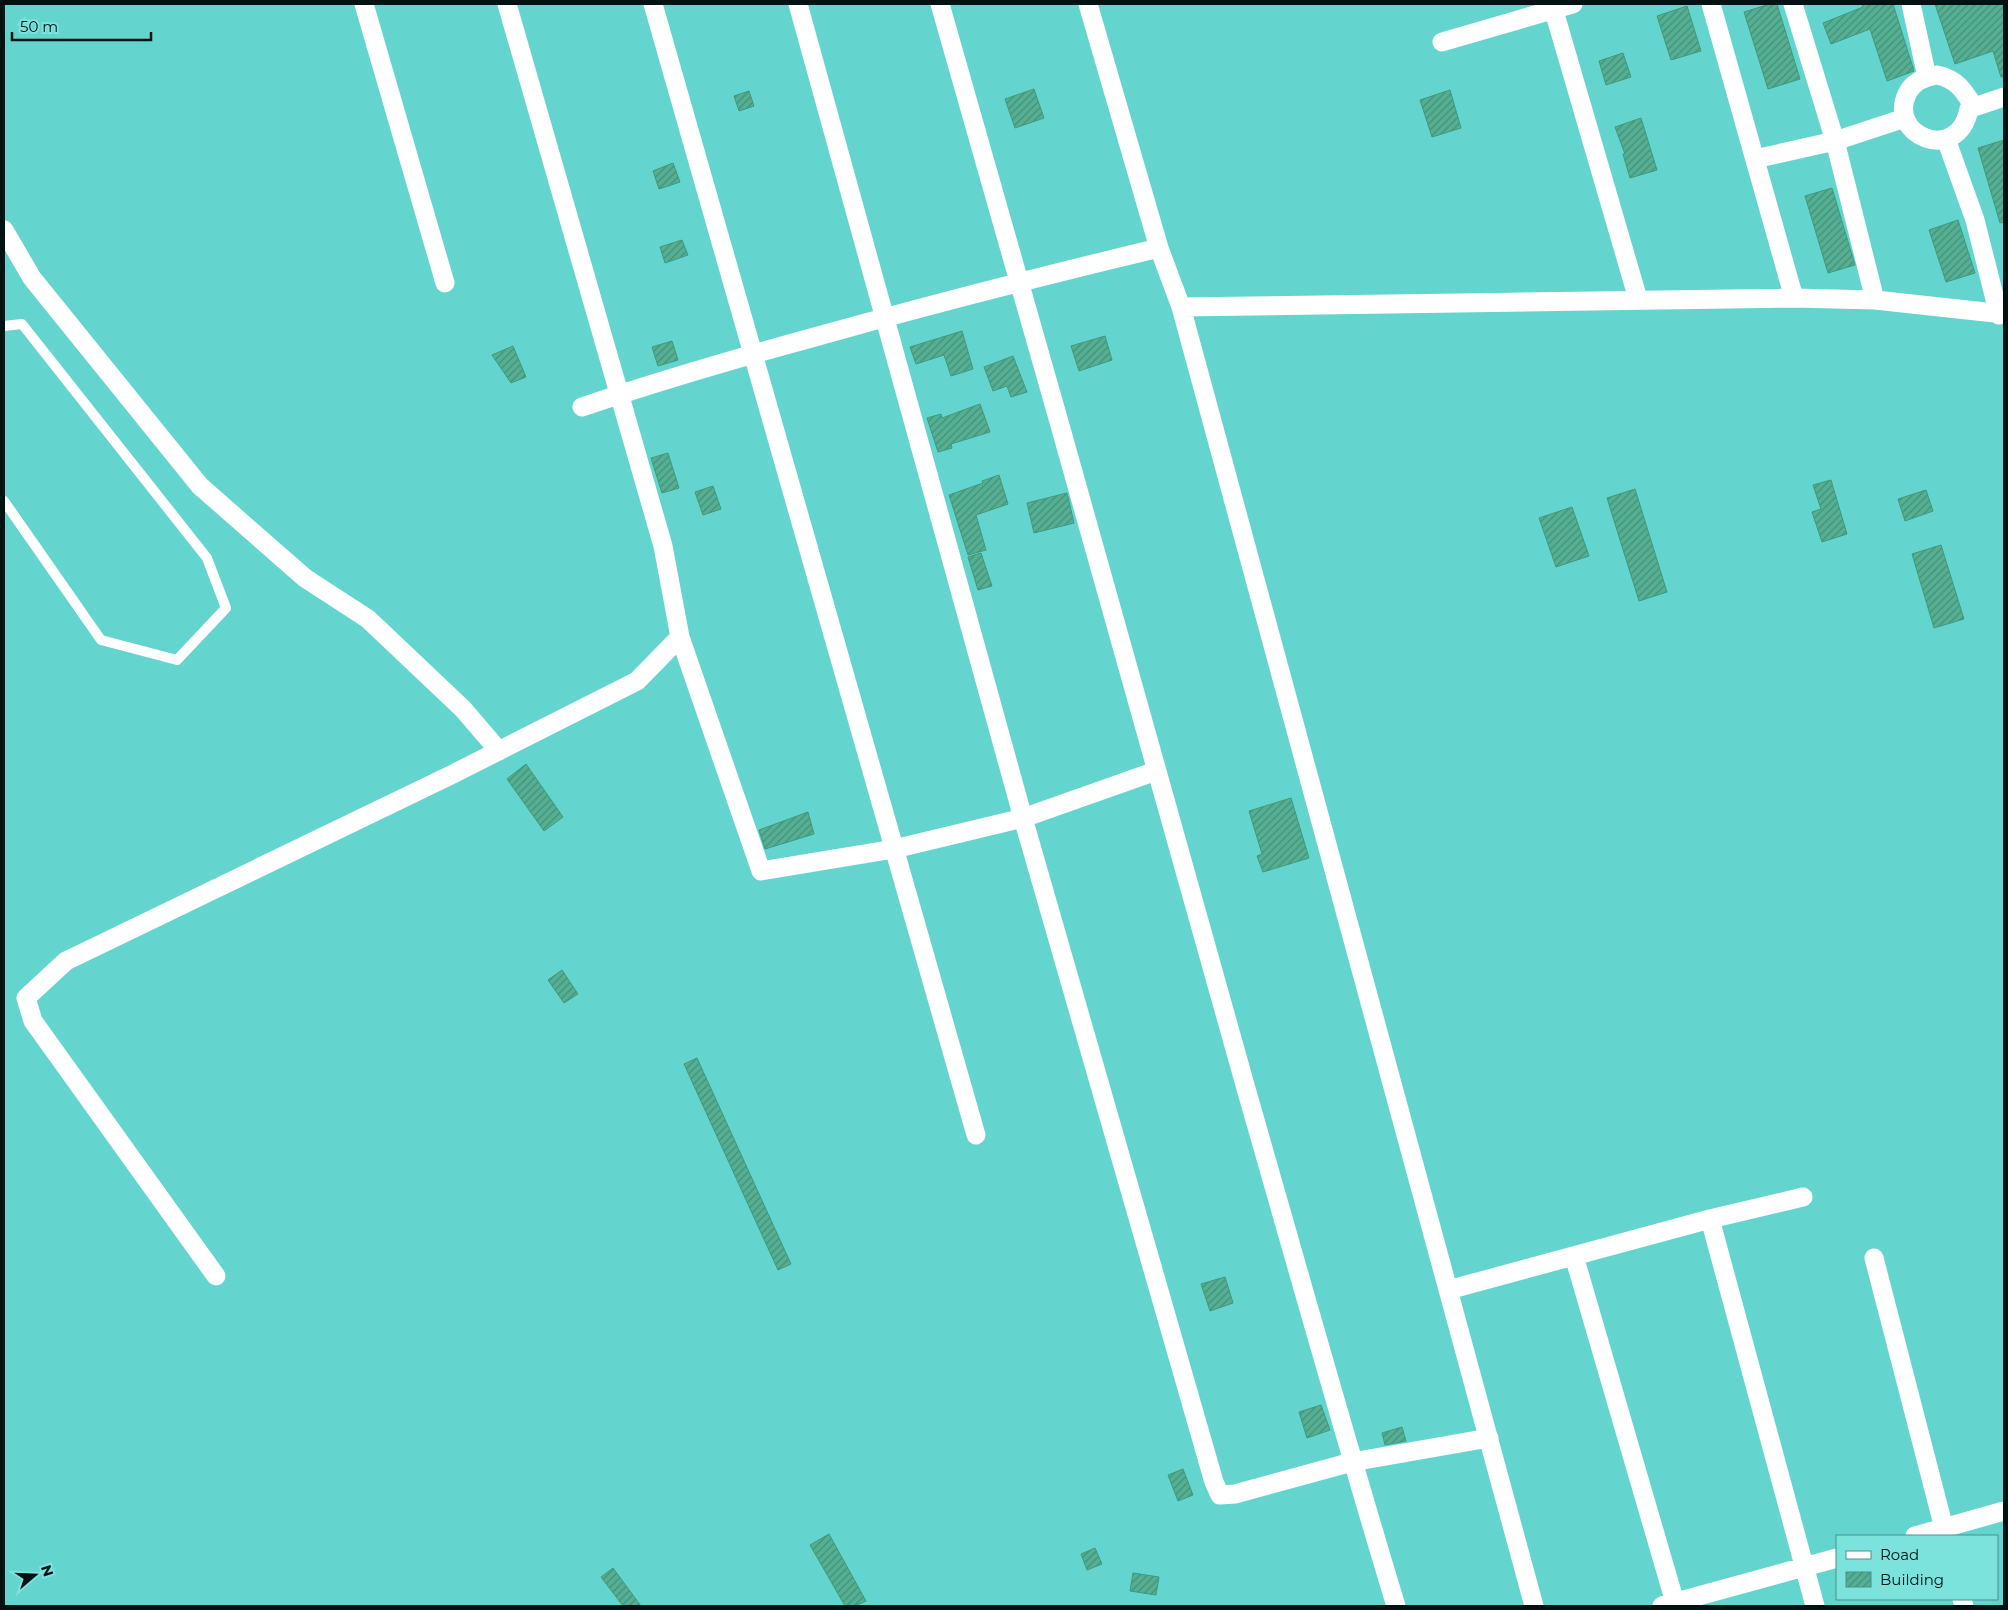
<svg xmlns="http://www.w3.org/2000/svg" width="2008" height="1610" font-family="Montserrat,sans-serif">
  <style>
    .built { fill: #64d5ce; fill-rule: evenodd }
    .building { fill: url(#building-hatch); stroke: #3e997d }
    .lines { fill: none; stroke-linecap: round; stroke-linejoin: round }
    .lane { stroke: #fff; stroke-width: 10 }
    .street { stroke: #fff; stroke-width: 19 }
  </style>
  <defs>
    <pattern id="building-hatch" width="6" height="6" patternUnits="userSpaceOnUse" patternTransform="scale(1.25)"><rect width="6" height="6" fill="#55b093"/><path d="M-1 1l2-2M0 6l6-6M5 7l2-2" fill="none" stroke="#448e77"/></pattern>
  </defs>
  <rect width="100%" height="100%" fill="#7ce2dc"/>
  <path class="built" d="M 4,4 L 2004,4 L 2004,1606 L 4,1606 ZM 1837,1536 L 1997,1536 L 1997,1599 L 1837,1599 Z"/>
  <path class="building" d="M 1770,4 L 1777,4 L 1800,79 L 1768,89 L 1744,12 Z
    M 1862,4 L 1893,4 L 1914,71 L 1887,81 L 1870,29 L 1831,44 L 1823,23 L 1863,7 Z
    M 1935,4 L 2004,4 L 2004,77 L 2001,77 L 1993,51 L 1955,64 Z
    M 1687,6 L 1701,51 L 1671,60 L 1657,16 Z
    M 1623,53 L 1631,77 L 1606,85 L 1599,61 Z
    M 1034,89 L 1044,118 L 1015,128 L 1005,99 Z
    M 1450,90 L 1461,128 L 1432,137 L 1420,100 Z
    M 749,91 L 754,106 L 739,111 L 734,96 Z
    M 1641,118 L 1657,170 L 1630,178 L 1623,154 L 1625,154 L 1615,127 Z
    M 2004,140 L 2004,222 L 2000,223 L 1978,148 Z
    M 673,163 L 680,182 L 659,189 L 653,171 Z
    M 1832,188 L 1855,265 L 1828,273 L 1805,196 Z
    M 1958,220 L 1975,273 L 1946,282 L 1929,230 Z
    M 682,240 L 688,255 L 665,263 L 660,247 Z
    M 962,331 L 973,369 L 951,376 L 944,355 L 916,364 L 910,347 Z
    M 1105,336 L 1112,360 L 1079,371 L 1071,346 Z
    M 672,341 L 678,360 L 658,366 L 652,347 Z
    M 513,346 L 526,377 L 511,383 L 492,355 Z
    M 1013,356 L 1027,392 L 1011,397 L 1007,386 L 993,391 L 984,367 Z
    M 980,404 L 990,432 L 951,444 L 952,448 L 938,452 L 927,418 L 941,414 L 942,418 Z
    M 668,453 L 679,488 L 662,493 L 651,458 Z
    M 999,475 L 1008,504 L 976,515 L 986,550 L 968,555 L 949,495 L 983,483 L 982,481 Z
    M 1831,480 L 1847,534 L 1822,542 L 1812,512 L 1821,509 L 1813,485 Z
    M 713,486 L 721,509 L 703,515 L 695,492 Z
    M 1635,489 L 1667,592 L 1639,601 L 1607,498 Z
    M 1926,490 L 1933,511 L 1905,521 L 1898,499 Z
    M 1067,493 L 1074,523 L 1034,533 L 1027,503 Z
    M 1572,507 L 1589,556 L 1556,567 L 1539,518 Z
    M 1941,545 L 1964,619 L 1934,628 L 1912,554 Z
    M 981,553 L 992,586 L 978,590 L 968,557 Z
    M 526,764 L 563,817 L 544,831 L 507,779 Z
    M 1291,798 L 1309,858 L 1263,872 L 1257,856 L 1262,854 L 1249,811 Z
    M 808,812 L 814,834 L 765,849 L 759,830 Z
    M 562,970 L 578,994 L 564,1003 L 548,980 Z
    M 697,1058 L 791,1264 L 778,1270 L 684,1064 Z
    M 1225,1277 L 1233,1303 L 1210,1311 L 1201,1284 Z
    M 1321,1405 L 1330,1430 L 1307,1438 L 1299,1412 Z
    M 1402,1427 L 1406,1441 L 1385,1445 L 1382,1433 Z
    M 1183,1469 L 1193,1495 L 1178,1501 L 1168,1475 Z
    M 829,1534 L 866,1601 L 855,1606 L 845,1606 L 810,1545 Z
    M 1095,1548 L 1102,1564 L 1087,1570 L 1081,1554 Z
    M 613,1568 L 641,1606 L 623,1606 L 601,1577 Z
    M 1133,1573 L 1159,1577 L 1156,1595 L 1130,1591 Z"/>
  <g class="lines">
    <path class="lane" d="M 4,326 L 22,324 L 207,558 L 226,608 L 177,660 L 101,640 L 4,501"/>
    <path class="street" d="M 364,4 L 445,283
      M 507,4 L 663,546 L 680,637 L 761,871 L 894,849 L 1023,818 L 1156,771
      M 653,4 L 976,1135
      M 798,4 L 1023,818 L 1214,1482 L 1220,1495 L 1235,1494 L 1352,1462 L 1489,1438
      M 940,4 C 1045,366 1144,729 1247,1092 C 1296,1263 1344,1435 1396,1606
      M 1088,4 L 1159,248 L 1181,307 L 1534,1606
      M 1552,4 L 1638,299
      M 1711,4 L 1794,298
      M 1793,4 L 1835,141 L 1875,300
      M 1911,4 L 1927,77
      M 1442,42 L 1573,4
      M 1937,75 C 1957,79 1964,91 1974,107 L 1969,109 C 1958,166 1885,135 1908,92 C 1914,81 1925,77 1937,75 Z
      M 1974,107 L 2004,97
      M 1946,139 L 1975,220 L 1999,315
      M 1755,159 L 1835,141 L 1905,118
      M 4,230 L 32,278 L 200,486 L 305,578 L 368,619 L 463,709 L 499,751
      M 1181,307 L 1794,298 L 1875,300 L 2004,314
      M 582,407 C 661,380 741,357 822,335 C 933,304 1046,275 1159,248
      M 1710,1219 L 1815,1606
      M 1574,1256 L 1676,1606
      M 1874,1258 L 1946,1536
      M 216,1276 L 33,1021 L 26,998 L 66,961 L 451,775 L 637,681 L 680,637
      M 1448,1290 L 1710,1219 L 1803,1197
      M 1915,1536 L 2004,1511
      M 1962,1599 L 1964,1606
      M 1662,1606 L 1837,1558"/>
  </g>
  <rect width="2008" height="1610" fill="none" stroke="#001211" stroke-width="10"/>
  <rect x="1836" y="1535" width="162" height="65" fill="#7ce2dc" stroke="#4a8f8b"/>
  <rect x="1846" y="1551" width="25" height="8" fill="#ffffff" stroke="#4a8f8b"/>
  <text x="1880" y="1560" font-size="15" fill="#001211">Road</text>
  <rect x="1846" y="1572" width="25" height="15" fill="url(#building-hatch)" stroke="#4a8f8b"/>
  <text x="1880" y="1585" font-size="15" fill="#001211">Building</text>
  <g transform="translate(35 1575) rotate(71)" stroke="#7ce2dc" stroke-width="4" paint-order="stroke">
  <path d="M0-4L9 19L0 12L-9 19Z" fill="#001211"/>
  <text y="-8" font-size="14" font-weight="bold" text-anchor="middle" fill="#001211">N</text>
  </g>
  <path d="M12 32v8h139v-8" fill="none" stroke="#001211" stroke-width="2.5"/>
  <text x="20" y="32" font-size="15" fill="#001211" stroke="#7ce2dc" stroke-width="4" paint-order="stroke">50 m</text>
</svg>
